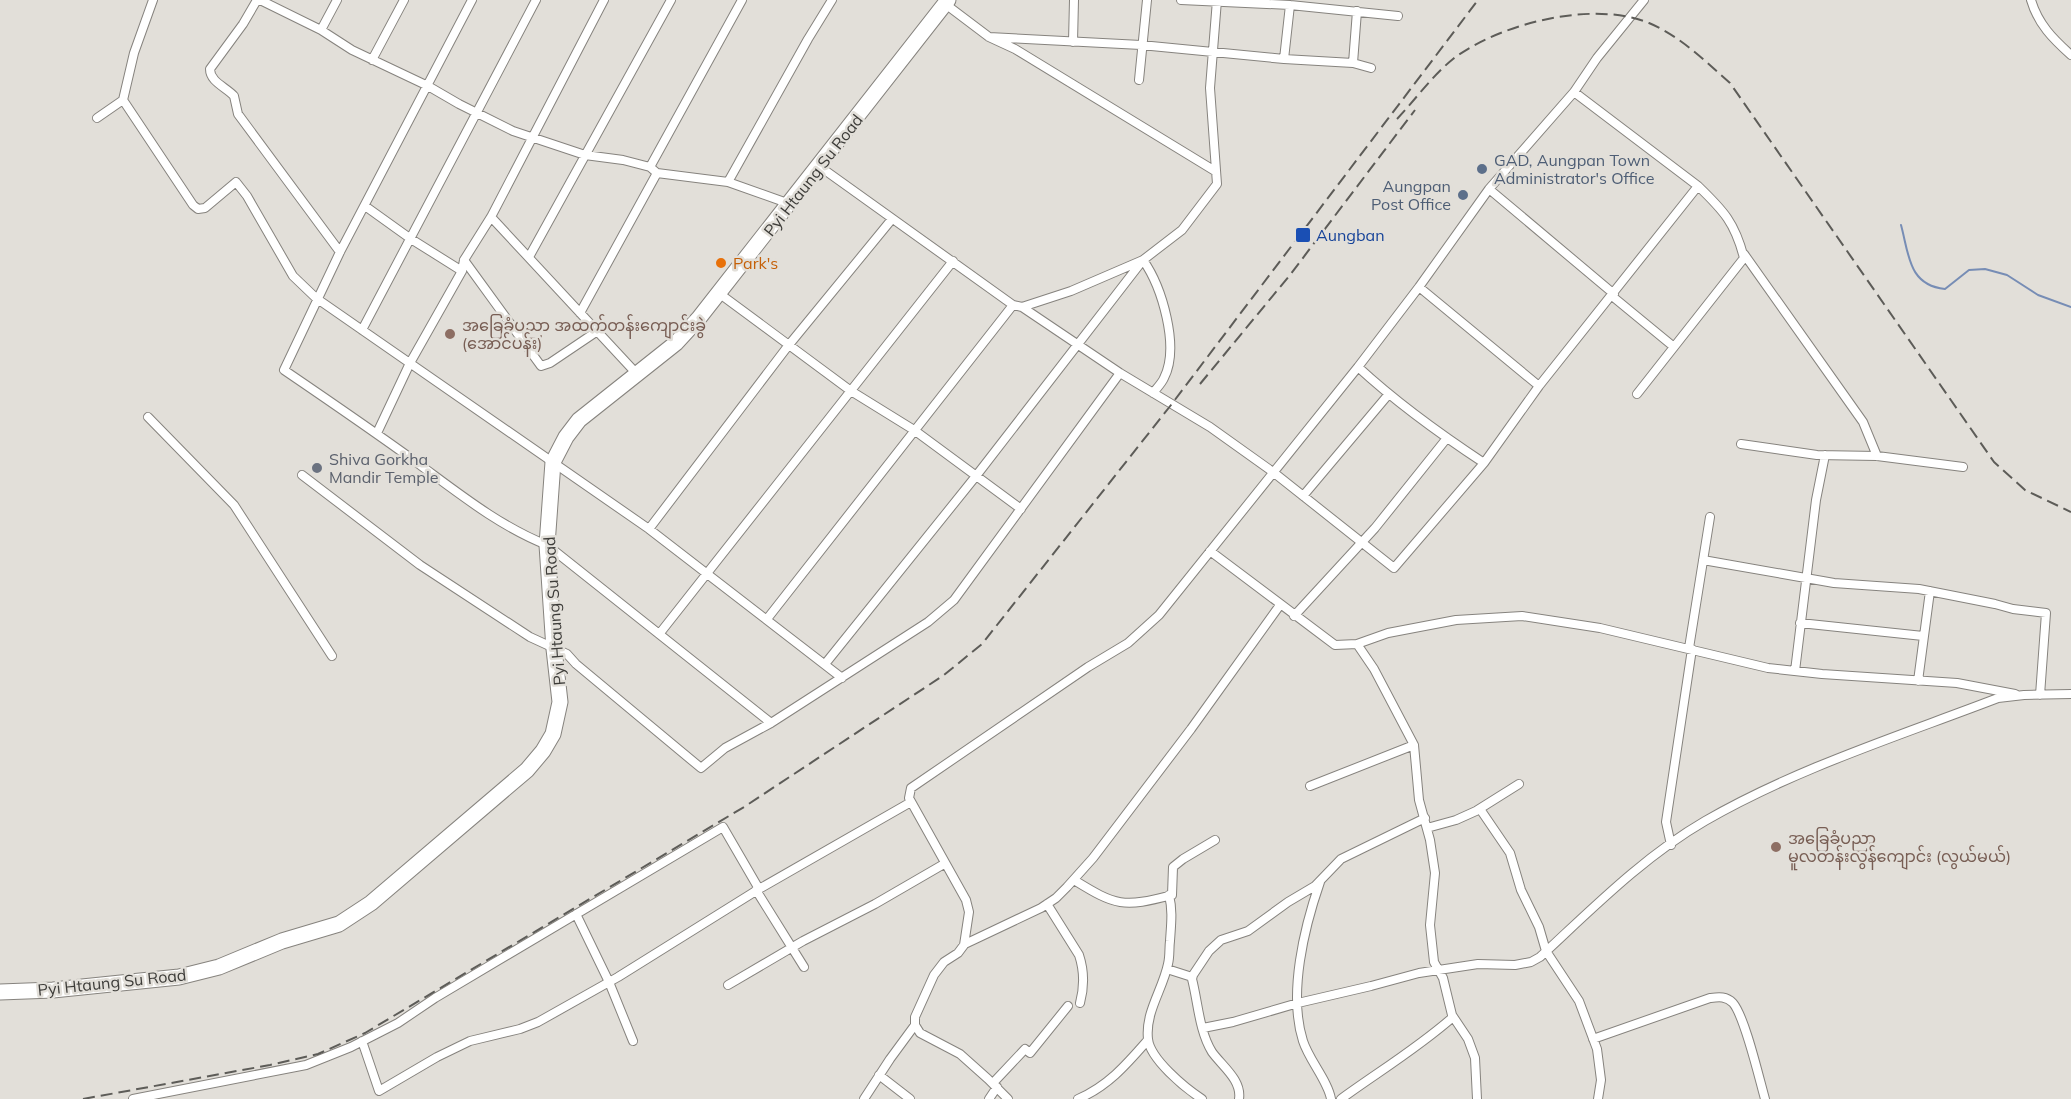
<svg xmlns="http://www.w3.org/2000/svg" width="2071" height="1099" font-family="Mulish,'Noto Sans Myanmar',sans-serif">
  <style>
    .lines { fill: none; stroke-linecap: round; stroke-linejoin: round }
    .stream { stroke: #778db5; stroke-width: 2 }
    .street-casing { stroke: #86837e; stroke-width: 10 }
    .highway-casing { stroke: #86837e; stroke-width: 17 }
    .street { stroke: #fff; stroke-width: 8 }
    .highway { stroke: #fff; stroke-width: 15 }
    .rail { stroke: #5d5c58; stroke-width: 2; stroke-dasharray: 12 6; stroke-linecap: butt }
    .service-dot { fill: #5c6f8a; stroke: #e2dfd9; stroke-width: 2 }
    .transit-dot { fill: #1a4fb4; stroke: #e2dfd9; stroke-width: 2 }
    .food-dot { fill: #e8710a; stroke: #e2dfd9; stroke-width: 2 }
    .education-dot { fill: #8d6e63; stroke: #e2dfd9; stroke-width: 2 }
    .worship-dot { fill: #6b7280; stroke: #e2dfd9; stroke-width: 2 }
    .labels { text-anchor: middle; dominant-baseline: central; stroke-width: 5; stroke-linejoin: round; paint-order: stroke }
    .service-label { font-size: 16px; fill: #4e5e75; stroke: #e2dfd9; text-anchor: start }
    .street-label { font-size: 16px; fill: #3d3c39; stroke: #e2dfd9 }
    .transit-label { font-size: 16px; fill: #164399; stroke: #e2dfd9; text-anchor: start }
    .food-label { font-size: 16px; fill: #c56008; stroke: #e2dfd9; text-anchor: start }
    .education-label { font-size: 16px; fill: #785e54; stroke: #e2dfd9; text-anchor: start }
    .worship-label { font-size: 16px; fill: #5b616d; stroke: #e2dfd9; text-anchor: start }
  </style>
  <rect width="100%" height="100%" fill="#e2dfd9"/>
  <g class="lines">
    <path class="stream" d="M 1901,225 C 1909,254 1908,285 1945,289 L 1969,270 L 1985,269 L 2007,275 L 2038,295 L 2071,307"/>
    <g class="street-casing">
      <path id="street" d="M 257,0 L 243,24 L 210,69 C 210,82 226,87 234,96 L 238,114 L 340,252
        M 260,0 L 321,30 L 352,50 L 428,86 L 459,104 L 513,131 L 585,155 L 623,160 L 650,167 L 657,173 L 728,182 L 790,204
        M 472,0 L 340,252 L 284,370 C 328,400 372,430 416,462 C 457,492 499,526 547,545 L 771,723
        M 1181,0 L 1290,5 L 1398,16
        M 2031,0 C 2038,24 2053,39 2071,55
        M 944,3 L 989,37 L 1015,49 L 1215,171
        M 321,30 L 337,0
        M 989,37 L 1141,45 L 1284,59 L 1353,63 L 1371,68
        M 1073,42 L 1074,0
        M 1284,59 L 1290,5
        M 372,60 L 404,0
        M 1353,63 L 1357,11
        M 1139,80 L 1147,0
        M 1574,92 L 1698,186 C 1724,211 1735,223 1744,258 L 1637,394
        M 123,100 L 193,205 L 198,209 L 205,208 L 236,182 L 247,196 L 293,276 L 316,298 L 649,529 L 842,678
        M 97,118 L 123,100 L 134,53 L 153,0
        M 819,166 L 1013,305 L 1022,307 L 1120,373 L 1210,427 L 1273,472 L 1394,568 L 1484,463
        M 650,167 L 742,0
        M 728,182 L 808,39 L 832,0
        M 1489,189 L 1614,294
        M 365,206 L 411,239 L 462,271
        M 491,217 L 636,373
        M 1744,254 L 1863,422 L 1877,456
        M 529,257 L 671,0
        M 464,260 L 541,366 L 550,363 L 596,332
        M 1419,287 L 1539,386
        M 720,294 L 851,391 L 914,430 L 1021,509
        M 1612,296 L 1674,347
        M 1022,307 L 1071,291 L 1143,260 L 1182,230 L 1217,184 L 1210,88 L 1217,0
        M 580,313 L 657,173
        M 362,330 L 536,0
        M 1358,367 C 1397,403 1440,434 1484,463 L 1539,386 L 1698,186
        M 148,417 L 234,505 L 332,656
        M 377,433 L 410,363 L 462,271 L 464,260 L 491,217 L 604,0
        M 1741,444 L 1817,455 L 1877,456 L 1963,467
        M 302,475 L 420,565 L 530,637 L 567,654 L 576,664 L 701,768 L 725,748 L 771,723 L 928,622 L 954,600 L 1120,373
        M 1303,496 L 1388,395
        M 649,529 L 788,346 L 892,219
        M 1210,551 L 1335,645 L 1357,644 L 1388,633 L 1456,620 L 1522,616 L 1600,628 L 1768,668 L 1822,674 L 1957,683 L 2015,694
        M 1703,560 L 1834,583 L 1919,589 L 1995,604 L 2013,609 L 2046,613 L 2040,695
        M 1294,616 L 1375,528 L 1447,438
        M 767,619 L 1013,305
        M 1800,623 L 1923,636
        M 660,633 L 953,261
        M 1357,644 L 1374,669 L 1414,745 L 1419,800 L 1430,840 L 1435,873 L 1430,925 L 1434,962 L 1443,978 L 1452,1015 L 1468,1039 L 1475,1058 L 1477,1099
        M 1689,648 L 1710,517
        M 825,664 L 976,476 L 1143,260 C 1162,287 1180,347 1164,378 C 1162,383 1156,389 1153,393
        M 1795,671 L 1816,500 L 1825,455
        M 1918,681 L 1930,591
        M 1310,786 L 1414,745
        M 1480,809 L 1510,853 L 1521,890 L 1539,927 L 1546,951 L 1579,1001 L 1597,1049 L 1601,1080 L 1598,1099
        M 1427,828 L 1456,820 L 1476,811 L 1519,784
        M 1671,845 L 1666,822 L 1692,649
        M 1074,880 C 1116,906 1123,908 1172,895 L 1173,867 L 1183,859 L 1215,840
        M 1320,882 C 1304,928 1288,994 1303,1041 C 1309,1060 1328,1081 1331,1099
        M 756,890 L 804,967
        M 1169,895 C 1173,911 1171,925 1170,941 C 1169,948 1170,956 1168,964 C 1163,989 1145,1012 1148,1039 C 1150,1059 1185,1088 1202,1099
        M 1047,904 L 1079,955 C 1084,970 1084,988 1080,1003
        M 576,914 L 609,982 L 633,1041
        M 965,944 L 1041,908 L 1056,898 L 1067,887 L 1093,858 L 1191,729 L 1280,605
        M 1167,969 L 1192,977
        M 728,985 L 803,941 L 875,904 L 944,864
        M 1203,1028 L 1233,1022 L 1298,1003 L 1371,986 L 1419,973 L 1478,964 L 1515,965 L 1531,962 L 1540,957 C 1592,909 1643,857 1705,821 C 1797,768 1899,736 1998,698 L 2024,695 L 2071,694
        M 1593,1039 L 1710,998 C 1719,997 1726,996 1733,1003 C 1745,1017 1759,1078 1765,1099
        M 362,1041 L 379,1091 L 437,1057 L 470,1041 L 520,1029 L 538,1022 L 618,977 L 759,889
        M 879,1075 L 910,1099
        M 993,1083 L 1025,1049 L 1030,1053 L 1068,1006
        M 133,1099 L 306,1065 L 351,1047 L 398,1023 L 435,998 L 723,827 L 759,889 L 911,802
        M 864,1099 L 890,1059 L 915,1025
        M 989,1099 L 997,1087
        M 1008,1099 L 988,1079 L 960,1054 L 920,1033 L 915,1025 L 915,1017 L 934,975 L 944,962 L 958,953 L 964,945 L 969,912 L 966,900 L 909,798 L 911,788 L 1088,667 L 1128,643 L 1159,615 L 1358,367 L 1419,287 L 1489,189 L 1574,92 L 1597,58 L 1644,0
        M 1078,1099 C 1108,1086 1126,1065 1147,1041
        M 1239,1099 C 1242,1080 1222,1066 1212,1052 C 1199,1031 1198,1002 1192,979 L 1193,975 L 1209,951 L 1221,940 L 1248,931 L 1288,902 L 1315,886 L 1341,859 L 1425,818
        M 1341,1099 C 1378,1072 1418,1048 1453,1017"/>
    </g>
    <g class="highway-casing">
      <path id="highway" d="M 0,992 L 53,990 L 179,977 L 219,967 L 282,941 L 339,924 L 371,903 L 527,770 L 543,751 L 553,734 L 560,702 L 554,649 L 547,545 L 553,462 L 566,437 L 579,420 L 676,343 L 699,318 L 948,0"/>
    </g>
    <use href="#street" class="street"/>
    <use href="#highway" class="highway"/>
    <path class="rail" d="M 1397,119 C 1415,100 1432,76 1453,59 C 1500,23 1594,0 1649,23 C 1680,36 1705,61 1730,83 L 1994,462 L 2025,490 L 2071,512
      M 1200,384 L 1290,275 L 1415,110
      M 83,1099 L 270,1065 L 318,1054 L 365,1033 L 744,807 L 944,675 L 982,644 L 1171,405 L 1478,0"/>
  </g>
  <g class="service-dot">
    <circle cx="1482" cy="169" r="6"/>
    <circle cx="1463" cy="195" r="6"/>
  </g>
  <rect class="transit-dot" x="1295" y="227" width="16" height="16" rx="3"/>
  <circle class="food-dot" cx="721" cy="263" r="6"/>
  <g class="education-dot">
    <circle cx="450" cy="334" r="6"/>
    <circle cx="1776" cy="847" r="6"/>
  </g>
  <circle class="worship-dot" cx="317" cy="468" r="6"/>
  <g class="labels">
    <g class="service-label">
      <text x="1494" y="160">GAD, Aungpan Town<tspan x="1494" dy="18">Administrator's Office</tspan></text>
      <text x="1451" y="186" text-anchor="end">Aungpan<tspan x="1451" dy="18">Post Office</tspan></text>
    </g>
    <g class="street-label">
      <text transform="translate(813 175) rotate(-52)">Pyi Htaung Su Road</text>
      <text transform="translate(554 611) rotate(-94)">Pyi Htaung Su Road</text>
      <text transform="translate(112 982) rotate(-6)">Pyi Htaung Su Road</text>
    </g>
    <g class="transit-label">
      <text x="1316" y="235">Aungban</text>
    </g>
    <g class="food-label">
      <text x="733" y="263">Park's</text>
    </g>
    <g class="education-label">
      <text x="462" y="325">အခြေခံပညာ အထက်တန်းကျောင်းခွဲ<tspan x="462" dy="18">(အောင်ပန်း)</tspan></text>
      <text x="1788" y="838">အခြေခံပညာ<tspan x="1788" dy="18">မူလတန်းလွန်ကျောင်း (လွယ်မယ်)</tspan></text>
    </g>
    <g class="worship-label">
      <text x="329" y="459">Shiva Gorkha<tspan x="329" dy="18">Mandir Temple</tspan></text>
    </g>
  </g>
</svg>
